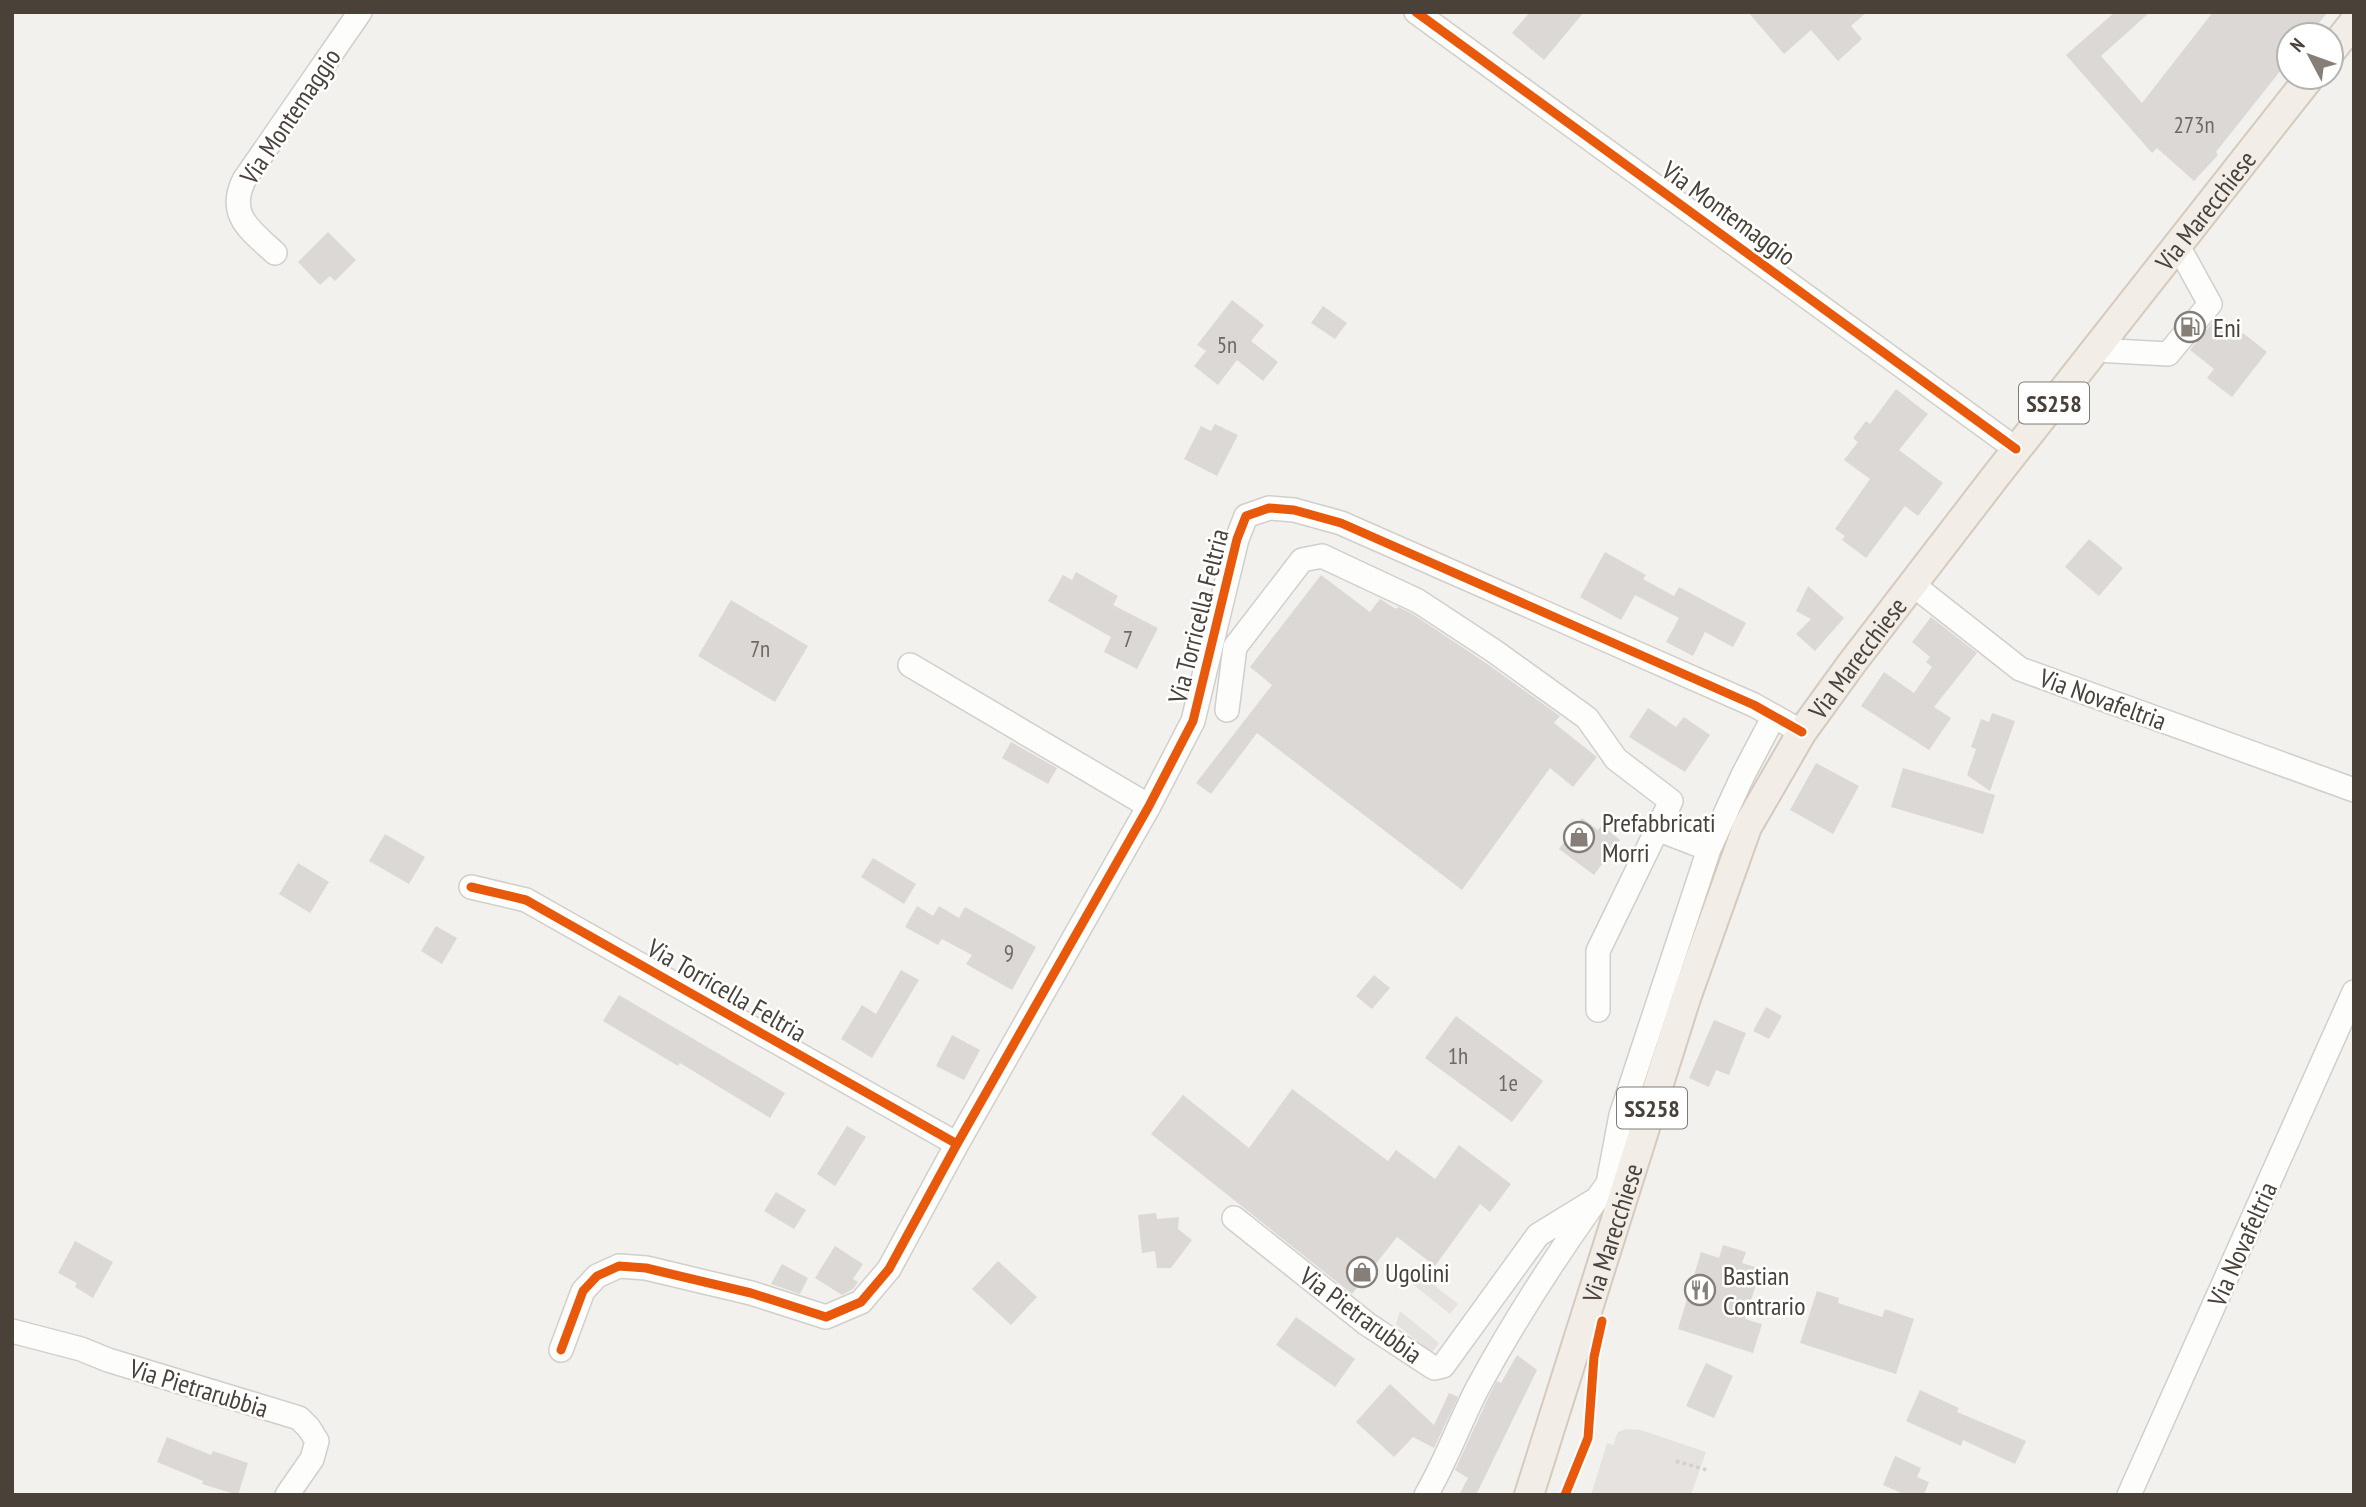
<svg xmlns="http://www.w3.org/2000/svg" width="2366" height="1507" font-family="'PT Sans Narrow',sans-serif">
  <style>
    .parking { fill: #e5e2df }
    .building { fill: #dbd8d5 }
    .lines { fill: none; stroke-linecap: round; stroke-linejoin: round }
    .minor-casing { stroke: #d1cfcb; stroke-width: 26 }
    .major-casing { stroke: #d5cabc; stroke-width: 32 }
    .path { stroke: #d3d1cc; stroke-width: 3.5; stroke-dasharray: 3.5 3.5; stroke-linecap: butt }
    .minor { stroke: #fdfdfc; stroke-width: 23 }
    .major { stroke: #f2ede6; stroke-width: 28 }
    .cycleway-casing { stroke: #fff; stroke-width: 13 }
    .cycleway { stroke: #e8590c; stroke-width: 9 }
    .labels { text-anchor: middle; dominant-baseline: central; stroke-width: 5; stroke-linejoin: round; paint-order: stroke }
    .number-label { font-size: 23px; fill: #706862 }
    .shield { fill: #fff; stroke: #807a74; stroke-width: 2 }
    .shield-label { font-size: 24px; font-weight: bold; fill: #4a4139 }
    .street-label { font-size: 26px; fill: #4a4139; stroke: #fff }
    .poi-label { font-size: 26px; fill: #4a4139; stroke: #fff; text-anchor: start }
  </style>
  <rect width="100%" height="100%" fill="#f3f1ee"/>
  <path class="parking" d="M 1411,1267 L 1458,1304 L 1450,1314 L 1409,1281 Z
    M 1400,1311 L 1439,1343 L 1432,1353 L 1396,1324 Z
    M 1626,1429 L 1641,1430 L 1706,1452 L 1691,1495 L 1591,1495 L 1607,1443 L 1613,1445 L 1618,1432 Z"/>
  <path class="building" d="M 1530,12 L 1584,12 L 1544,60 L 1512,33 Z
    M 1748,12 L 1867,12 L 1851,26 L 1862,39 L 1838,61 L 1811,30 L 1784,54 Z
    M 2115,12 L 2150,12 L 2101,56 L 2142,103 L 2213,12 L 2328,12 L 2309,35 L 2289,35 L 2289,60 L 2216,152 L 2218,155 L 2194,181 L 2157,148 L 2152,153 L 2066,55 Z
    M 328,232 L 356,260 L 335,281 L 330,276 L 320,285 L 298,262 Z
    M 1232,300 L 1264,325 L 1251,341 L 1278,362 L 1263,381 L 1237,360 L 1218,385 L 1194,366 L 1206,351 L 1197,345 Z
    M 1323,306 L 1347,323 L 1335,339 L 1311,323 Z
    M 2213,322 L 2236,340 L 2243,333 L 2267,352 L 2232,397 L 2207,378 L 2214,369 L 2190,350 Z
    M 1896,389 L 1928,414 L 1899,450 L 1943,483 L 1918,516 L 1905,506 L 1866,558 L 1842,540 L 1845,536 L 1835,529 L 1870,479 L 1844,460 L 1858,442 L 1853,438 L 1866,421 L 1870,424 Z
    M 1215,424 L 1238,435 L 1217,476 L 1184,459 L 1201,426 L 1211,431 Z
    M 2089,539 L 2123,568 L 2099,596 L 2065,567 Z
    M 1605,552 L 1646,575 L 1643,579 L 1674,596 L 1679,587 L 1746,623 L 1733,647 L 1705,632 L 1693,656 L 1666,642 L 1679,618 L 1635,595 L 1621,620 L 1580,597 Z
    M 1076,572 L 1118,596 L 1113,605 L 1158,628 L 1137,669 L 1104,652 L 1111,637 L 1048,601 L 1063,575 L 1072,580 Z
    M 1321,575 L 1370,612 L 1380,599 L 1396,609 L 1398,607 L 1411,613 L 1486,663 L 1560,716 L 1554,723 L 1597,757 L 1573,787 L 1550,768 L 1462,890 L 1257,733 L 1211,794 L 1196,783 L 1272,685 L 1250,667 Z
    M 1808,586 L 1844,618 L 1815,651 L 1796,634 L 1811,619 L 1796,611 Z
    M 731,600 L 808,646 L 775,702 L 698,656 Z
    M 1931,617 L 1977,653 L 1934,707 L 1951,718 L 1929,750 L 1861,706 L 1884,672 L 1914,693 L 1932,667 L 1926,662 L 1930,657 L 1912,642 Z
    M 1648,708 L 1676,727 L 1684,717 L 1710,735 L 1685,772 L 1629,737 Z
    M 1992,713 L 2015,721 L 1990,791 L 1967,775 L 1976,749 L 1971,747 L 1981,719 L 1989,722 Z
    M 1011,742 L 1057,768 L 1048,784 L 1002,758 Z
    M 1816,763 L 1859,786 L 1833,834 L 1790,810 Z
    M 1903,768 L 1995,795 L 1983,834 L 1891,807 Z
    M 1582,818 L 1598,830 L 1602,825 L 1620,840 L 1594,875 L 1559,849 Z
    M 385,834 L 425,857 L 409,884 L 369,861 Z
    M 873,858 L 916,884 L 904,904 L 861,877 Z
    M 298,863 L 329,882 L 310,913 L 279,894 Z
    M 917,906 L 933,916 L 939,906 L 959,918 L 965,907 L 1036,947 L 1012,990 L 966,964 L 972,955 L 942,939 L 938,945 L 905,927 Z
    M 436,926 L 457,938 L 442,964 L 421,951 Z
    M 901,970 L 919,980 L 872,1058 L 841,1039 L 862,1005 L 876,1014 Z
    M 1374,975 L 1390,988 L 1372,1009 L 1356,996 Z
    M 619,995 L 785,1093 L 770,1118 L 680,1063 L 678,1066 L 603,1021 Z
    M 1766,1007 L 1782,1016 L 1769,1039 L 1753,1031 Z
    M 1456,1016 L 1543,1081 L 1512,1122 L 1425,1058 Z
    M 1714,1020 L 1746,1033 L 1729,1075 L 1716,1070 L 1709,1087 L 1689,1078 Z
    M 952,1035 L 980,1050 L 964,1080 L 936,1066 Z
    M 1292,1089 L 1388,1161 L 1396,1150 L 1435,1179 L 1459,1145 L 1511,1184 L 1490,1212 L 1480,1204 L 1435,1266 L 1397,1237 L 1352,1294 L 1151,1134 L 1183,1095 L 1249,1148 Z
    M 847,1126 L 866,1137 L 835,1186 L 817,1174 Z
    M 776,1192 L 806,1210 L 794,1229 L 764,1211 Z
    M 1156,1213 L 1157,1219 L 1179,1217 L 1178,1229 L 1192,1240 L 1171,1268 L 1157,1268 L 1155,1251 L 1142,1253 L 1138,1215 Z
    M 75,1241 L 113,1262 L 93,1298 L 75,1287 L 77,1283 L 58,1273 Z
    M 1723,1245 L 1746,1252 L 1742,1263 L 1761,1269 L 1745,1319 L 1762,1324 L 1753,1353 L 1678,1329 L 1701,1252 L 1719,1258 Z
    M 835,1246 L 863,1264 L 853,1279 L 858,1282 L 853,1289 L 842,1295 L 815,1278 Z
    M 998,1261 L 1037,1297 L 1011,1325 L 972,1289 Z
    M 782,1264 L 808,1278 L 800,1294 L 771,1284 Z
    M 1817,1291 L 1839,1298 L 1838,1303 L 1882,1317 L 1885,1309 L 1914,1319 L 1896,1374 L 1800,1343 Z
    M 1296,1317 L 1355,1359 L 1335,1387 L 1276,1345 Z
    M 1517,1355 L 1537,1370 L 1476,1495 L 1459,1495 L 1468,1478 L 1455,1470 L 1489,1396 L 1497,1381 L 1501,1383 Z
    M 1706,1363 L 1733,1376 L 1714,1418 L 1686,1406 Z
    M 1390,1384 L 1434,1425 L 1449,1393 L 1458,1397 L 1434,1448 L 1413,1437 L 1394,1457 L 1356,1422 Z
    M 1920,1390 L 1959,1408 L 1957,1412 L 2026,1441 L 2015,1464 L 1963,1440 L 1961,1446 L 1906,1421 Z
    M 167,1437 L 211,1455 L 213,1451 L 248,1463 L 238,1495 L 202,1484 L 203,1481 L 157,1462 Z
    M 1895,1456 L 1921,1468 L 1917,1477 L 1929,1482 L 1924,1495 L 1906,1495 L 1883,1485 Z"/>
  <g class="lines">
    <g class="minor-casing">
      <path id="minor" d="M 1416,12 L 2016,449
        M 275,253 C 250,230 227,215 244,180 L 360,12
        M 2096,350 L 2168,354 L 2210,304 L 2178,246
        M 1912,584 L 2020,669 L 2354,790
        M 910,665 L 1149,806
        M 1227,710 L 1235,647 L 1302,560 L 1322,556 L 1418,601 L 1494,651 L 1587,718 L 1616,759 L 1671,801 L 1598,951 L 1598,1010
        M 1709,849 L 1743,775 L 1774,716
        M 471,887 L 526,900 L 957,1144
        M 1609,1178 L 1621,1115 L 1709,849 L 1657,829
        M 1234,1218 L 1367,1324 L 1434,1368 L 1443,1366 L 1538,1235 L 1595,1200
        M 12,1331 L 81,1349 L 108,1360 L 299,1418 L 309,1428 L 317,1441 L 312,1459 L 287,1495
        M 561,1350 L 583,1291 L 597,1276 L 619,1266 L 646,1268 L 751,1293 L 826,1317 L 861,1302 L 889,1269 L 957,1144 L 1149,806 L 1193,721 L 1237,539 L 1246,516 L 1269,508 L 1294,510 L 1341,523 L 1754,705 L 1802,732
        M 1426,1495 C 1446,1461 1459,1424 1477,1389 C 1523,1304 1577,1224 1635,1147
        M 2129,1495 L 2354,992"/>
    </g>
    <g class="major-casing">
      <g id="major">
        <path d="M 2331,51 L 2354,22"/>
        <path id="s1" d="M 1529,1495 L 1686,998 L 1747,827 L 1802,732 L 1852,663 L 1995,477 L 2310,77"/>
      </g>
    </g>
    <path class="path" d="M 1676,1461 L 1707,1470"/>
    <use href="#minor" class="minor"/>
    <use href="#major" class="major"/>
    <g class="cycleway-casing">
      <path id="cycleway" d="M 1416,12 L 2016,449
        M 471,887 L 526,900 L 957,1144
        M 561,1350 L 583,1291 L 597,1276 L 619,1266 L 646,1268 L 751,1293 L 826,1317 L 861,1302 L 889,1269 L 957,1144 L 1149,806 L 1193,721 L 1237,539 L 1246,516 L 1269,508 L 1294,510 L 1341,523 L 1754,705 L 1802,732
        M 1565,1495 L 1588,1438 L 1594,1357 L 1602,1321"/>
    </g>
    <use href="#cycleway" class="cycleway"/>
  </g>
  <defs>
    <g id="fuel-ring" transform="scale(1.575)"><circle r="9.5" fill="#fff" stroke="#857f78" stroke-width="1.5"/><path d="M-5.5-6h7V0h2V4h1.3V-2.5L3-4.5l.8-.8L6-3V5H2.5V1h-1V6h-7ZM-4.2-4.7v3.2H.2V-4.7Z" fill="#857f78"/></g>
    <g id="shop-ring" transform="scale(1.575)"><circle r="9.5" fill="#fff" stroke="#857f78" stroke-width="1.5"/><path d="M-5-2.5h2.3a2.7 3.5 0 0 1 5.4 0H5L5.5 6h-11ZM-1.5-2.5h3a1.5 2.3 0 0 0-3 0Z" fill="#857f78"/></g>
    <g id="restaurant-ring" transform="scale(1.575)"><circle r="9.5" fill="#fff" stroke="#857f78" stroke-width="1.5"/><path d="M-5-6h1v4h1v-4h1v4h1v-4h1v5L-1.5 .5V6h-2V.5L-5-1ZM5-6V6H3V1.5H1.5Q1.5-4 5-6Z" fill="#857f78"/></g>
  </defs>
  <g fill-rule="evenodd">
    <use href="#fuel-ring" x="2190" y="327"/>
    <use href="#shop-ring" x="1579" y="837"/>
    <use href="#shop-ring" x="1362" y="1272"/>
    <use href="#restaurant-ring" x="1700" y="1290"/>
  </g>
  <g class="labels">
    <g class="number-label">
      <text x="2194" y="124">273n</text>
      <text x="1227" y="344">5n</text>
      <text x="1128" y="638">7</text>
      <text x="760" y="648">7n</text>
      <text x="1009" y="952">9</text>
      <text x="1458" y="1055">1h</text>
      <text x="1508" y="1082">1e</text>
    </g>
    <g class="shield">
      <rect x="2019" y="382.5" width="70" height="41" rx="5"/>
      <rect x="1617" y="1087.5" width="70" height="41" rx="5"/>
    </g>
    <g class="shield-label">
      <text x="2054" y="403">SS258</text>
      <text x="1652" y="1108">SS258</text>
    </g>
    <g class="street-label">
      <text transform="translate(290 116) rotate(-56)">Via Montemaggio</text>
      <text stroke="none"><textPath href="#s1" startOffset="1472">Via Marecchiese</textPath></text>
      <text transform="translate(1729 213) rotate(36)">Via Montemaggio</text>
      <text transform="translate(1198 616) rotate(-76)">Via Torricella Feltria</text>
      <text stroke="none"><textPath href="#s1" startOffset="905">Via Marecchiese</textPath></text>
      <text transform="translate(2103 699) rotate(20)">Via Novafeltria</text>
      <text transform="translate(727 990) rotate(30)">Via Torricella Feltria</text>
      <text stroke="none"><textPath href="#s1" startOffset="275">Via Marecchiese</textPath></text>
      <text transform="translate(2242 1244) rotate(-66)">Via Novafeltria</text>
      <text transform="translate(1361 1315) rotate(36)">Via Pietrarubbia</text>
      <text transform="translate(199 1388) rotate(17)">Via Pietrarubbia</text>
    </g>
    <g class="poi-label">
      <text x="2213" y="327">Eni</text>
      <text x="1602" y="822">Prefabbricati<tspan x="1602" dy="30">Morri</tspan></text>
      <text x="1385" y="1272">Ugolini</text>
      <text x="1723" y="1275">Bastian<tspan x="1723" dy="30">Contrario</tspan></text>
    </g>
  </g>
  <rect width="2366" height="1507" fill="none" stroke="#4a4139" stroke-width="28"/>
  <g transform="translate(2310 56) rotate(311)"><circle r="33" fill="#ffffff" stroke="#b7b3b0" stroke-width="2"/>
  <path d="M0-5L12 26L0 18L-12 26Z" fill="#857f78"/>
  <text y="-10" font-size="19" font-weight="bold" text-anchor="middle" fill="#4a4139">N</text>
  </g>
</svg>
